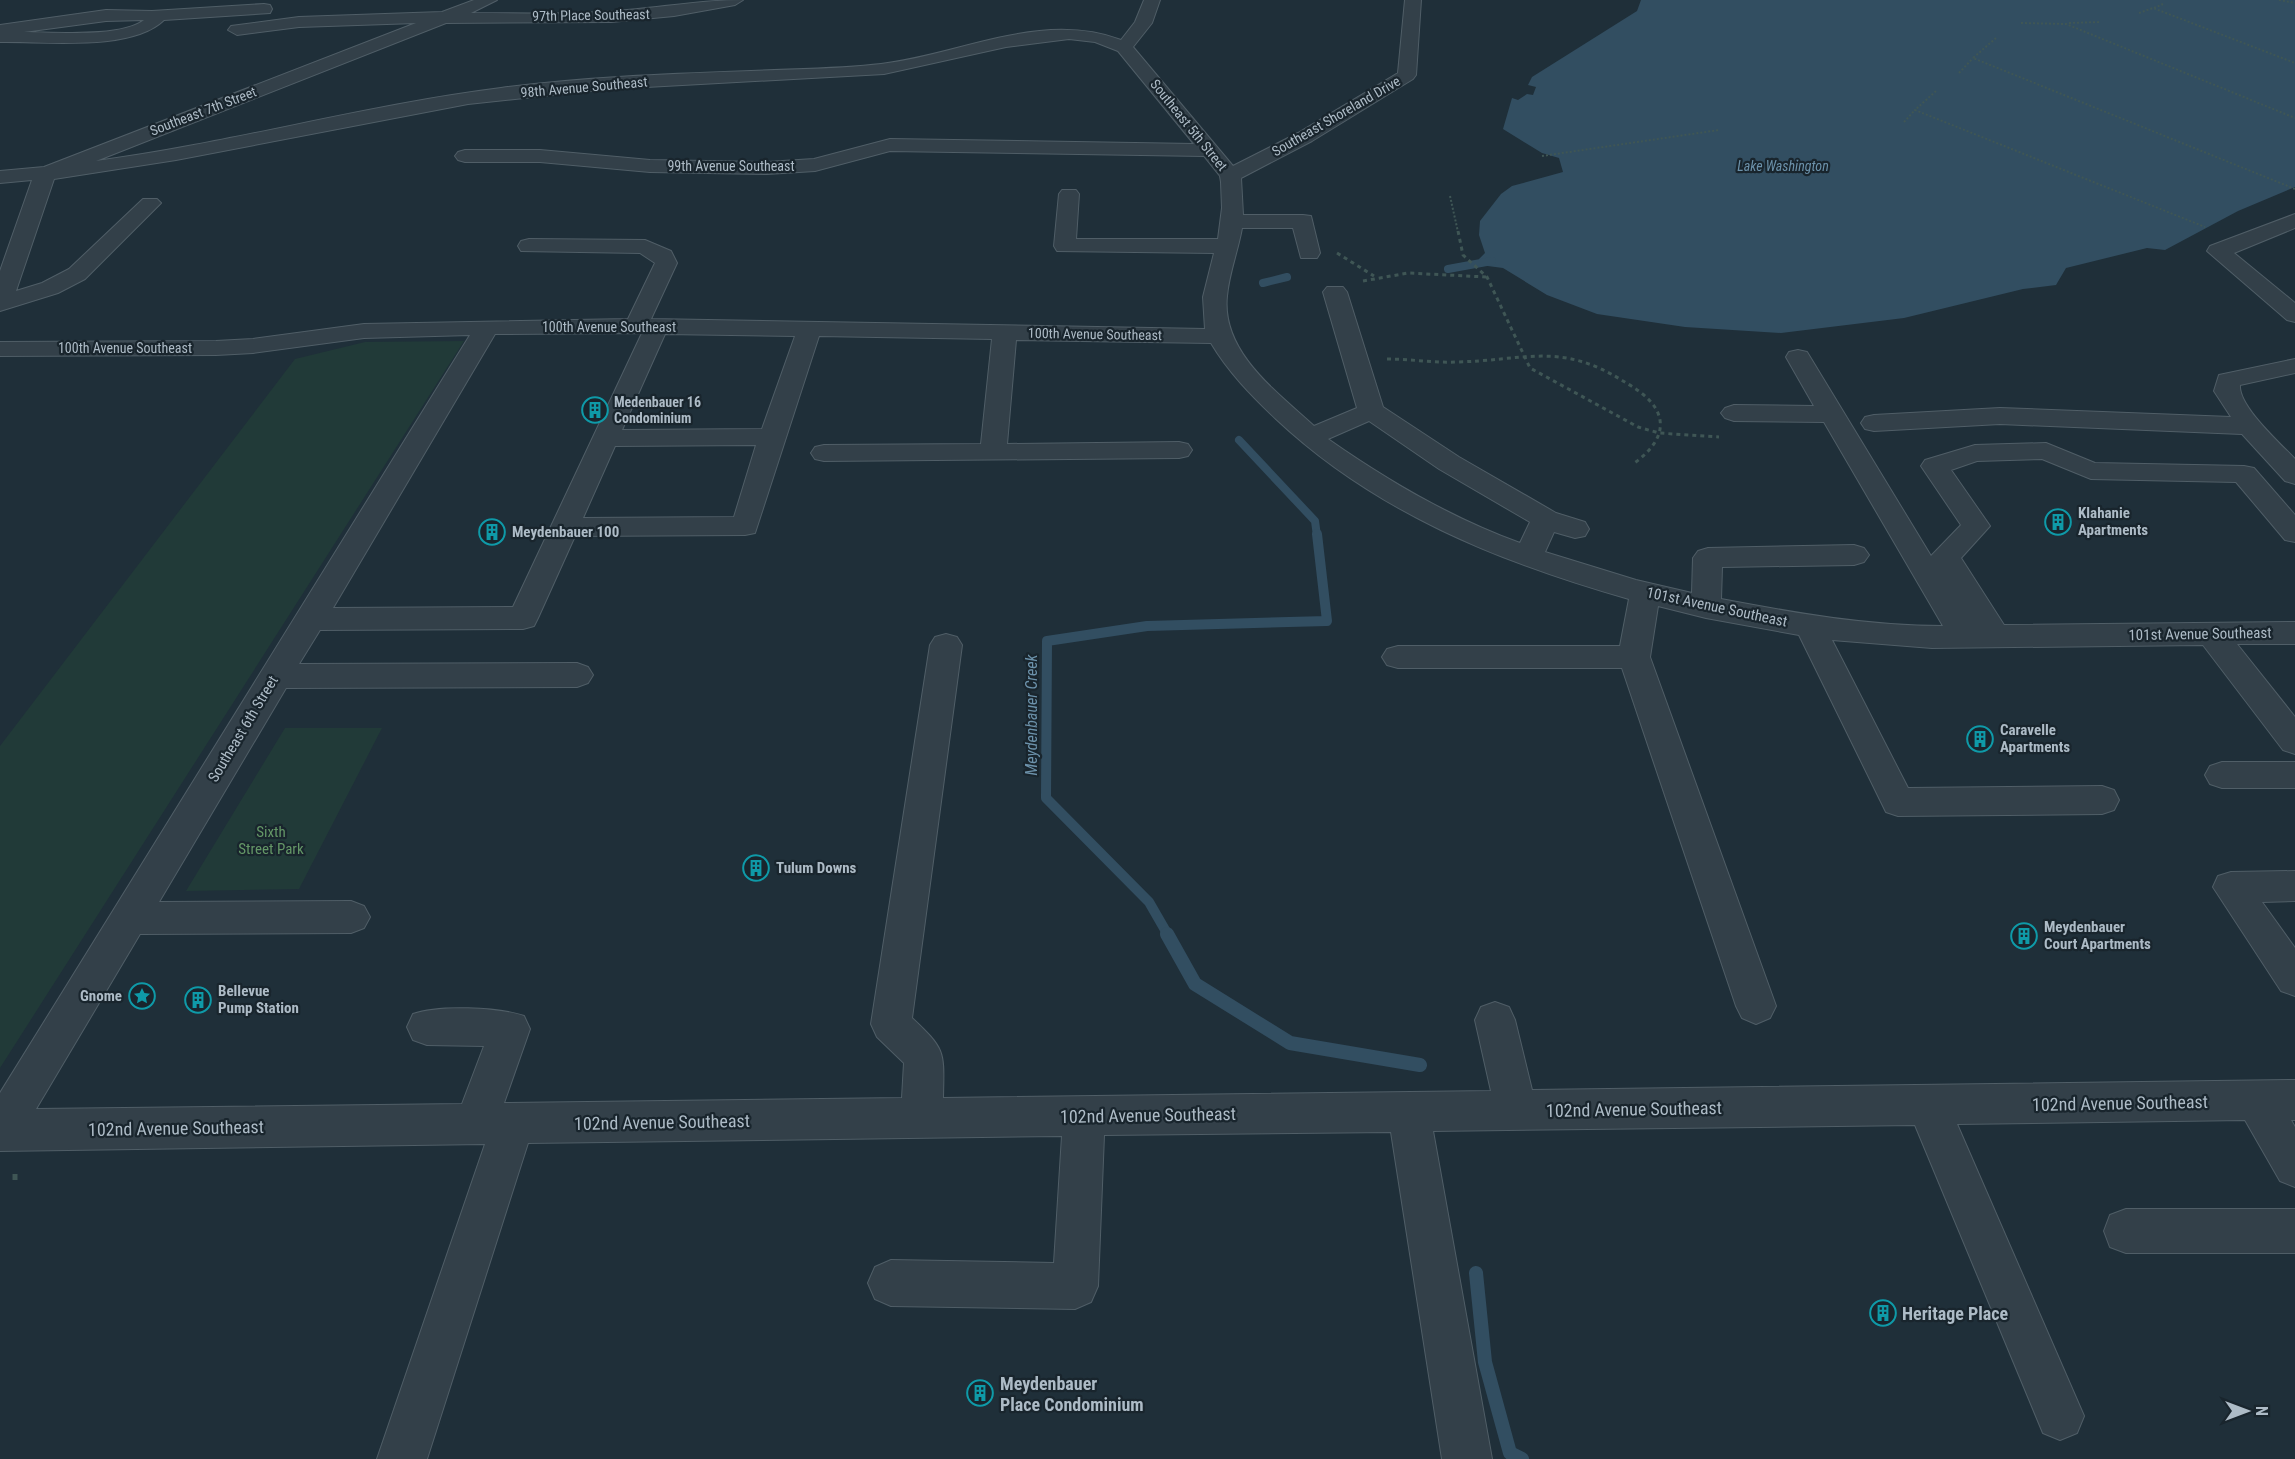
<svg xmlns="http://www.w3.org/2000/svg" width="2295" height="1459" font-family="'Roboto Condensed',sans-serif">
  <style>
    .green { fill: #213a38 }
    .water { fill: #324e61 }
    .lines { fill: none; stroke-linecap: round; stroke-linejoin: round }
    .stream-far2 { stroke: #324e61; stroke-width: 8 }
    .stream-far1 { stroke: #324e61; stroke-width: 10 }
    .stream { stroke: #324e61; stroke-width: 14 }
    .minor-casing { stroke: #505e67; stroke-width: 2 }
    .path-far2 { stroke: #3f5655; stroke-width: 2; stroke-dasharray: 2 2; stroke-linecap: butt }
    .path-far1 { stroke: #3f5655; stroke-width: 3; stroke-dasharray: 4 4; stroke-linecap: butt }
    .path { stroke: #3f5655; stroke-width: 5; stroke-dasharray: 6 6; stroke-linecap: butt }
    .minor { fill: #334049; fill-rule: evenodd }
    .labels { text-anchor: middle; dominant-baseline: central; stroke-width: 4.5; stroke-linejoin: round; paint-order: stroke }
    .far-street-label { font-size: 14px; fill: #adbbc6; stroke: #19252d }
    .far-water-label { font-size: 14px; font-style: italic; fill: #6c92ab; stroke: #19252d }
    .far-poi-label { font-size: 14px; font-weight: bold; fill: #adbbc6; stroke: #19252d; text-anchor: start }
    .poi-label { font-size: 15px; font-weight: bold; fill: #adbbc6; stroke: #19252d; text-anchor: start }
    .street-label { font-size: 15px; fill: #adbbc6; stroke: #19252d }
    .park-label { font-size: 15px; fill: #649767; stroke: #19252d }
    .water-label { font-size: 16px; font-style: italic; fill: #6c92ab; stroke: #19252d }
    .near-street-label { font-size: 18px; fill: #adbbc6; stroke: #19252d }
    .near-poi-label { font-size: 18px; font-weight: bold; fill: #adbbc6; stroke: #19252d; text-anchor: start }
  </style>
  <rect width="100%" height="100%" fill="#1f2f39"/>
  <path class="green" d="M 464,341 L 0,1068 L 0,746 L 295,359 L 365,342 Z
    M 285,728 L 382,728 L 299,889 L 186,891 Z"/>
  <path class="water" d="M 1641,0 L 2295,0 L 2295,187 L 2238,211 L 2165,250 L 2147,248 L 2066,268 L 2056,285 L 2023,289 L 1904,318 L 1781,333 L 1685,327 L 1597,314 L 1547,295 L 1503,268 L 1480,265 L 1479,259 L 1485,253 L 1479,235 L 1480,221 L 1501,194 L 1512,186 L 1563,172 L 1559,158 L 1542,153 L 1503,129 L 1512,98 L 1518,100 L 1527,94 L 1533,95 L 1536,87 L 1528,85 L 1532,77 L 1637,11 Z"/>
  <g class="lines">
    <path class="stream-far2" d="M 1448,269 L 1492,261
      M 1263,283 L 1287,277
      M 1239,440 L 1315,521 L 1317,536"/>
    <path class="stream-far1" d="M 1168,935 L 1149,902 L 1046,798 L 1047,641 L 1147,626 L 1327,621 L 1317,534"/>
    <path class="stream" d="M 1167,934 L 1195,984 L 1290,1043 L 1420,1065
      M 1476,1273 L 1485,1362 L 1510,1453 L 1522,1459"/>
    <g class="minor-casing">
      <path id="minor" d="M 474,0 L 497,0 L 471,13 C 519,13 567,15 615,11 C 658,8 700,0 743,0 L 735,5 L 674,16 L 611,22 L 446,23 L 96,161 C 232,143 365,105 501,88 C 584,77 667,74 751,71 C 794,69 838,69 881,64 C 960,55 1041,10 1121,40 L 1135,22 L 1144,0 L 1160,0 L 1152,23 L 1133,47 L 1233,166 L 1298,133 L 1398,73 L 1405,0 L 1421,0 L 1416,75 L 1413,79 L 1312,141 L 1241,178 L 1243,215 L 1303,215 L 1311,216 L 1320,253 L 1317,258 L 1301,258 L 1293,228 L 1242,228 C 1238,251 1229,273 1227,296 C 1221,352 1277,392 1314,426 L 1357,408 L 1323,292 L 1327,287 L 1343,287 L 1347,292 L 1383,407 L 1459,457 L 1556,513 L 1585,522 L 1589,529 L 1585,536 L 1575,538 L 1554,532 L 1545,552 L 1636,580 L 1692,593 L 1693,558 L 1698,551 L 1708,548 L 1854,545 L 1864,548 L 1869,555 L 1864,562 L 1854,565 L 1722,567 L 1721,599 C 1795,613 1868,626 1943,626 L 1824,422 L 1734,421 L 1725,418 L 1721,413 L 1725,408 L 1734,405 L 1814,406 L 1786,357 L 1789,352 L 1798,350 L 1807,352 L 1931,556 L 1961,525 L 1921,466 L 1925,460 L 1975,445 L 2046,443 L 2095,463 L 2244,466 L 2254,468 L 2295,515 L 2295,542 L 2285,540 L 2236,482 L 2091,479 L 2042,459 L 1977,461 L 1951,470 L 1990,526 L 1961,558 L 2004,625 L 2295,622 L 2295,644 L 2237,644 L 2295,717 L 2295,754 L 2283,750 L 2203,645 L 1932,648 L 1832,640 L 1908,788 L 2102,786 L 2114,790 L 2119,800 L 2114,810 L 2102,814 L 1898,816 L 1886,812 L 1799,635 L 1706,618 L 1658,606 L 1650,657 L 1776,1006 L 1770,1018 L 1756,1024 L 1742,1018 L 1736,1006 L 1622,668 L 1398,668 L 1387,665 L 1382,657 L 1387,649 L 1398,646 L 1620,646 L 1629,599 C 1499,562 1375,512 1276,419 C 1252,396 1228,372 1211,343 L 1016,340 L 1007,444 L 1179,442 L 1188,444 L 1192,450 L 1188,456 L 1179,458 L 824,461 L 815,459 L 811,453 L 815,447 L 824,445 L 981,444 L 992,339 L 819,336 L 755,533 L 745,535 L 575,536 L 538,618 L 534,626 L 523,629 L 320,630 L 299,664 L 577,663 L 588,667 L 593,675 L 588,683 L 577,687 L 286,688 L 159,902 L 351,901 L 364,906 L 370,917 L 364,928 L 351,933 L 140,934 L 36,1109 L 462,1104 L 484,1046 L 427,1045 L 413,1040 L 407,1027 L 413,1014 C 438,1005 498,1007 524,1016 L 530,1029 L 504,1103 L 902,1098 L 904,1063 L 877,1037 L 871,1024 L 930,645 L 935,637 L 946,634 L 957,637 L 962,645 L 912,1018 C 946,1050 944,1051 943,1098 L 1491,1091 L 1475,1020 L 1481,1007 L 1495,1002 L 1509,1007 L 1515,1020 L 1532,1090 L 2295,1080 L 2295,1120 L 2291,1120 L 2295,1127 L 2295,1187 L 2280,1181 L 2245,1120 L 1957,1124 L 2084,1416 L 2077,1433 L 2060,1440 L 2043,1433 L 1915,1125 L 1433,1131 L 1492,1459 L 1442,1459 L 1391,1132 L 1104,1135 L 1098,1286 L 1091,1302 L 1075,1309 L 891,1306 L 875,1299 L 868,1283 L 875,1267 L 891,1260 L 1054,1263 L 1062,1136 L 528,1143 L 427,1459 L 377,1459 L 485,1144 L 0,1151 L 0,1093 L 470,335 L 364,338 L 253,353 L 216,355 L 0,356 L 0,342 L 216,341 L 253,339 L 364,324 L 628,319 L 655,263 L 640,253 L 521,251 L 518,246 L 521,241 L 529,239 L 645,240 L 671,251 L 677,263 L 651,319 L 1205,329 L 1203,297 L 1214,253 L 1057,251 L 1054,246 L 1059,194 L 1062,190 L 1076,190 L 1079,194 L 1076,239 L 1218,239 L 1222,208 L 1221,182 L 1220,176 L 1204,156 L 890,151 L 815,171 L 767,174 L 650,172 L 540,162 L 465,162 L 458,160 L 455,156 L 458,152 L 465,150 L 540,150 L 650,160 L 767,162 L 814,159 L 890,139 L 1194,144 L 1118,51 L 1095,42 L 1069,39 L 1006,47 L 884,74 L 610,89 L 468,104 L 176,160 L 54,179 L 16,291 L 42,283 L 69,269 L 143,199 L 157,199 L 161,203 L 85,279 L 58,293 L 0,311 L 0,271 L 32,180 L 0,183 L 0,171 L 44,167 L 416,23 L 299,27 L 237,35 L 228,30 L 231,26 L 299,17 L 442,12 ZM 642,333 L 513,607 L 333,608 L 495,334 ZM 665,334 L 795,336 L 762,429 L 622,430 ZM 1369,421 L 1439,469 L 1530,522 L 1520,543 C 1451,518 1388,481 1328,439 ZM 756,445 L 734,517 L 583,518 L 615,446 Z
        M 264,4 L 270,5 L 272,9 L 270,13 L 164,20 C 131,52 44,41 0,42 L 0,25 L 106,10 L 152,11 ZM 144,20 C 120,38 54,32 24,32 L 106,21 Z
        M 2295,214 L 2295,228 L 2234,253 L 2295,303 L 2295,322 L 2287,320 L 2207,251 L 2210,246 Z
        M 2295,359 L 2295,373 L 2240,385 C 2238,406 2281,444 2295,459 L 2295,484 L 2285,481 L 2242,434 L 2000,424 L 1874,431 L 1865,429 L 1861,423 L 1865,417 L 1874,415 L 2000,408 L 2231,417 L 2214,391 L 2219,375 Z
        M 2222,762 L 2295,762 L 2295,788 L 2222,788 L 2210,784 L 2205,775 L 2210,766 Z
        M 2295,871 L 2295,901 L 2262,902 L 2295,948 L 2295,996 L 2281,991 L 2213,887 L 2218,876 L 2231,872 Z
        M 2126,1209 L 2295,1209 L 2295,1253 L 2126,1253 L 2110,1247 L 2104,1231 L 2110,1215 Z"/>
    </g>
    <path class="path-far2" d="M 2279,0 L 2295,3
      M 2154,8 L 2163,4
      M 2139,13 L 2153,8 L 2295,63
      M 2021,23 L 2066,24 L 2295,118
      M 2069,23 L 2101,22
      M 1996,38 L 1973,58 L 2295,189
      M 1959,73 L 1973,58
      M 1936,91 L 1915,110 L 2205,227
      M 1904,122 L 1915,110
      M 1542,156 L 1719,130
      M 1450,196 L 1458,232"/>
    <path class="path-far1" d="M 1458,231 L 1463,255 L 1487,277 L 1530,368 L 1638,427 L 1659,433 L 1719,437
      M 1337,253 L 1374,276
      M 1363,281 L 1408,273 L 1486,277
      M 1387,359 C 1410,359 1433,363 1455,362 C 1523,361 1560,341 1623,381 C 1635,388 1651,398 1657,411 C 1668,433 1650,452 1633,464"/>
    <path class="path" d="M 15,1174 L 15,1183"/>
    <use href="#minor" class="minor"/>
  </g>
  <defs>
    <g id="building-ring" transform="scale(1.35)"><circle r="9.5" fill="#19252d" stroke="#0f9aa8" stroke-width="1.5"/><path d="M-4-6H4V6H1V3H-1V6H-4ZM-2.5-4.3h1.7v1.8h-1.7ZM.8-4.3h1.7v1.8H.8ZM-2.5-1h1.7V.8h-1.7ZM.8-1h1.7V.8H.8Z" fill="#0f9aa8"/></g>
    <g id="sight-ring" transform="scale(1.35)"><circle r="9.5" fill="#19252d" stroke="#0f9aa8" stroke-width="1.5"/><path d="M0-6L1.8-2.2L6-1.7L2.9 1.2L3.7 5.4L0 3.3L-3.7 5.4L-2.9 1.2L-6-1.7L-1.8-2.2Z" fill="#0f9aa8"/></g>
  </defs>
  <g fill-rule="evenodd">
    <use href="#building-ring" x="595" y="410"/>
    <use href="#building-ring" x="2058" y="522"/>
    <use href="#building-ring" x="492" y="532"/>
    <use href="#building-ring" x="1980" y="739"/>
    <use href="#building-ring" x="756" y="868"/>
    <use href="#building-ring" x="2024" y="936"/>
    <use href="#sight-ring" x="142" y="996"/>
    <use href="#building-ring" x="198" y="1000"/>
    <use href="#building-ring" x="1883" y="1313"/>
    <use href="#building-ring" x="980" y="1393"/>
  </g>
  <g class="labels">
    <g class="far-street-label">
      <text transform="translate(591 15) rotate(-1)">97th Place Southeast</text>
      <text transform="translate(584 87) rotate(-5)">98th Avenue Southeast</text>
      <text transform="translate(203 111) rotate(-21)">Southeast 7th Street</text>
      <text transform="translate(1336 116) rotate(-30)">Southeast Shoreland Drive</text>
      <text transform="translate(1189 125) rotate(51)">Southeast 5th Street</text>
      <text x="731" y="166">99th Avenue Southeast</text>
      <text x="609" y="327">100th Avenue Southeast</text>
      <text transform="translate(1095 334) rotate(1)">100th Avenue Southeast</text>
      <text x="125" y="348">100th Avenue Southeast</text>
    </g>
    <g class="far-water-label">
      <text x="1783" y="166">Lake Washington</text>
    </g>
    <g class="far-poi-label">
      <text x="614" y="402">Medenbauer 16<tspan x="614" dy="16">Condominium</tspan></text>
    </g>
    <g class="poi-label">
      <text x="2078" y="513">Klahanie<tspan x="2078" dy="17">Apartments</tspan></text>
      <text x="512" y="532">Meydenbauer 100</text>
      <text x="2000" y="730">Caravelle<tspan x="2000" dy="17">Apartments</tspan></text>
      <text x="776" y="868">Tulum Downs</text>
      <text x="2044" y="927">Meydenbauer<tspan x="2044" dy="17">Court Apartments</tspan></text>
      <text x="218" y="991">Bellevue<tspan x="218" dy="17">Pump Station</tspan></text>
      <text x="122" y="996" text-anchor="end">Gnome</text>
    </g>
    <g class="street-label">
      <text transform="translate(1717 607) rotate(12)">101st Avenue Southeast</text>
      <text transform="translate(2200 634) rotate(-1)">101st Avenue Southeast</text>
      <text transform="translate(243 729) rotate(-59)">Southeast 6th Street</text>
    </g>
    <g class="park-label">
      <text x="271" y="832">Sixth<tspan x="271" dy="17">Street Park</tspan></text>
    </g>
    <g class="water-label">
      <text transform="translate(1031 715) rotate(-90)">Meydenbauer Creek</text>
    </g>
    <g class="near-street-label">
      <text transform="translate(2120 1103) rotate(-1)">102nd Avenue Southeast</text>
      <text transform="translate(1634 1109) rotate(-1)">102nd Avenue Southeast</text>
      <text transform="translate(1148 1115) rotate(-1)">102nd Avenue Southeast</text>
      <text transform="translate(662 1122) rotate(-1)">102nd Avenue Southeast</text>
      <text transform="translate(176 1128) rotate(-1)">102nd Avenue Southeast</text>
    </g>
    <g class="near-poi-label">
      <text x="1902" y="1313">Heritage Place</text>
      <text x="1000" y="1383">Meydenbauer<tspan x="1000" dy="21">Place Condominium</tspan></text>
    </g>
  </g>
  <g transform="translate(2247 1411) rotate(90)" stroke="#19252d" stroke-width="4.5" paint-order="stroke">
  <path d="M0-4.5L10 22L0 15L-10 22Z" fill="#adbbc6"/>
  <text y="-9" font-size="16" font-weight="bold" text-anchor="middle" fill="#adbbc6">N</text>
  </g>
</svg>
